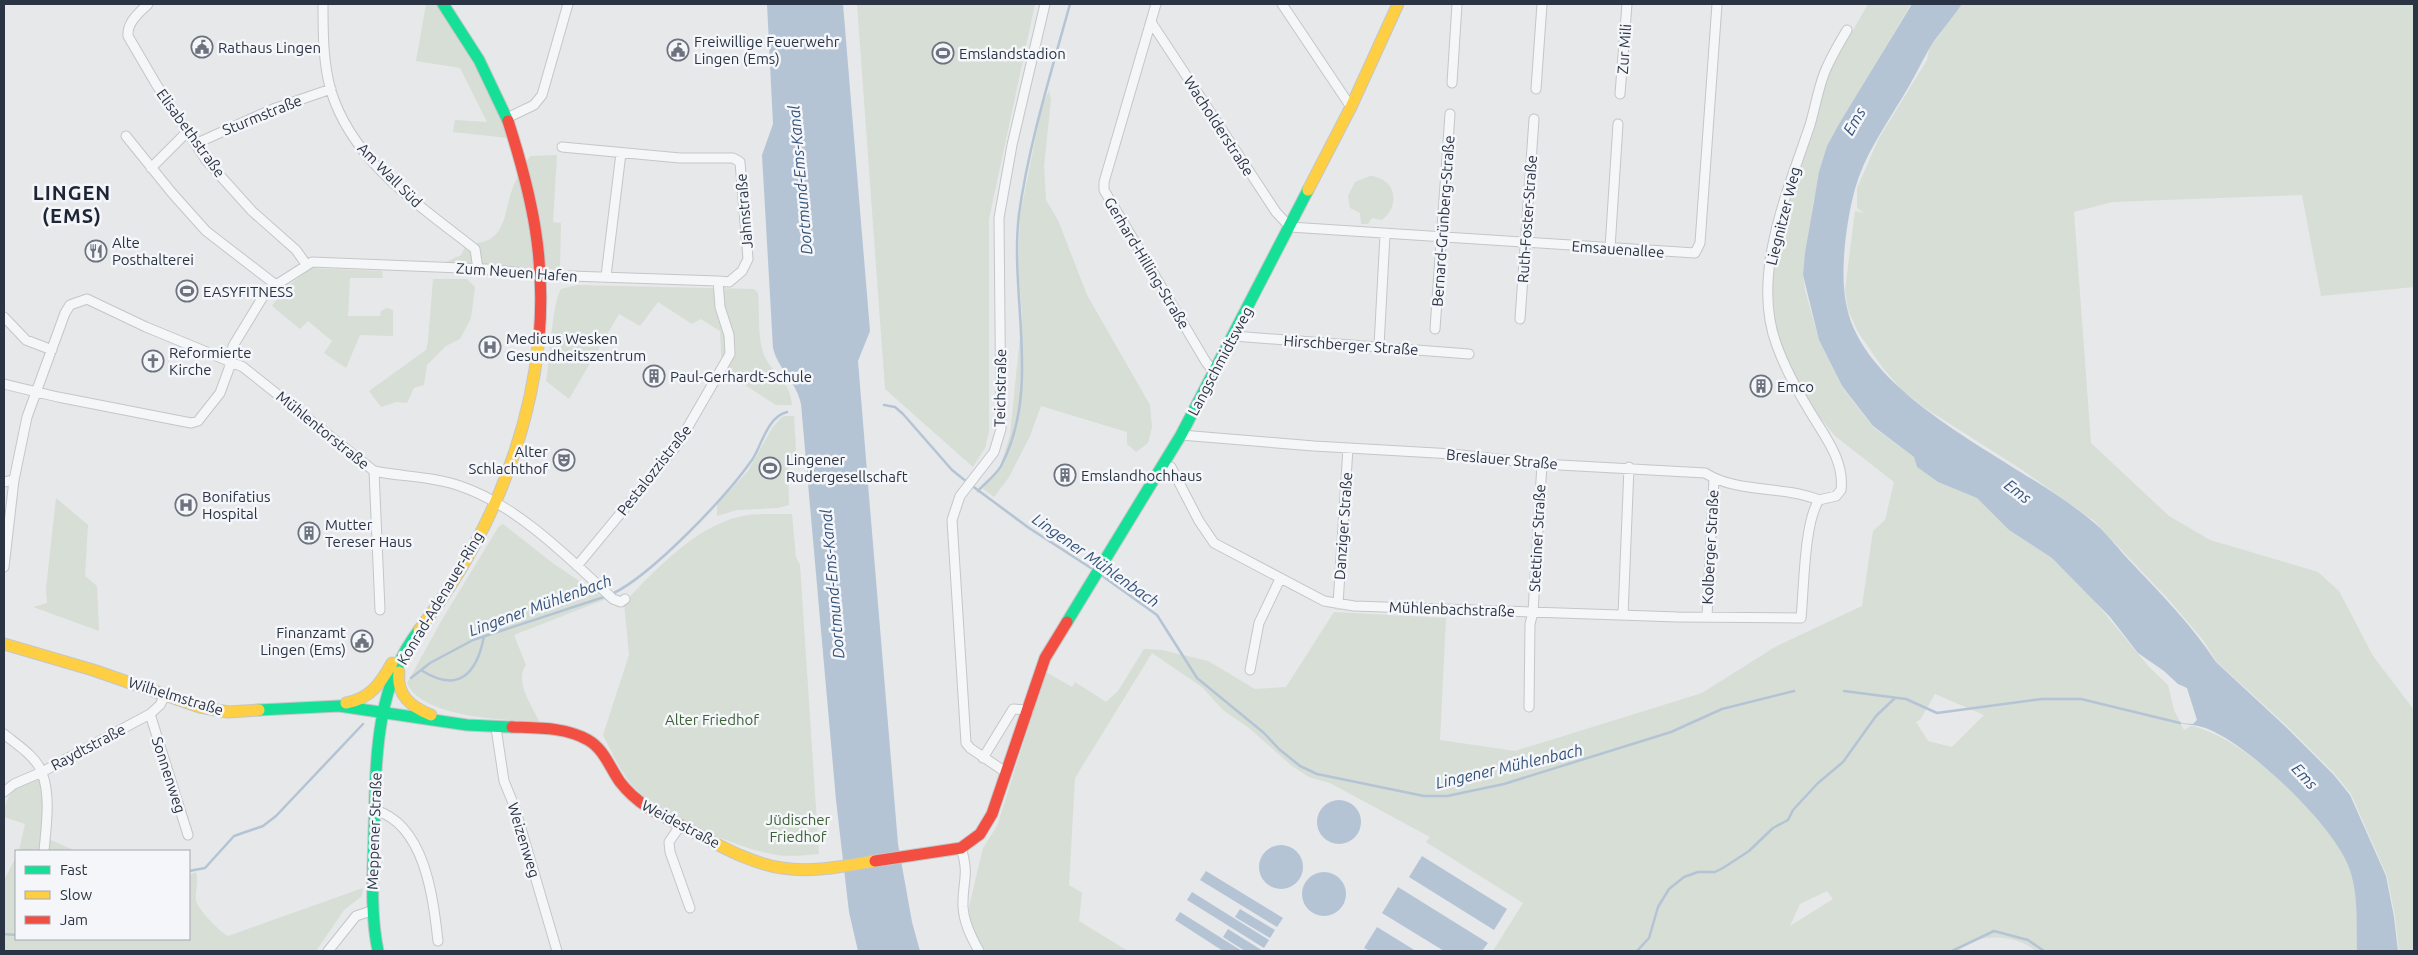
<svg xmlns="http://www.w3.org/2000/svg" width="2418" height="955" font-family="Ubuntu,sans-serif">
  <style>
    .green { fill: #d6ded6; fill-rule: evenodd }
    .water { fill: #b4c4d5 }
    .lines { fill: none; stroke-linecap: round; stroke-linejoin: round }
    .stream { stroke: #b4c4d5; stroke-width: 2.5 }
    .street-casing { stroke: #c4c6c8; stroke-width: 11 }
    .fast-casing { stroke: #c4c6c8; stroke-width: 13 }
    .slow-casing { stroke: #c4c6c8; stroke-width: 13 }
    .jam-casing { stroke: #c4c6c8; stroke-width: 13 }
    .street { stroke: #f5f6f7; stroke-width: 9 }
    .fast { stroke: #16e098; stroke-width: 11 }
    .slow { stroke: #ffcf43; stroke-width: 11 }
    .jam { stroke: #f24e42; stroke-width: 11 }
    .labels { text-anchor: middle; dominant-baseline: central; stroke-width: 5; stroke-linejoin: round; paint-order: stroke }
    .poi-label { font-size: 15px; fill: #2b3445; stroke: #f4f6f9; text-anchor: start }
    .street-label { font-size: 15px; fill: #2b3445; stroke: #f4f6f9 }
    .park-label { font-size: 15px; fill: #3f6138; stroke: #f4f6f9 }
    .water-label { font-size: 16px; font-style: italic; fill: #34527a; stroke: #f4f6f9 }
    .district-label { font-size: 20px; font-weight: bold; letter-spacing: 1px; fill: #1d2536; stroke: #f4f6f9 }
  </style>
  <rect width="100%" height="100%" fill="#e6e8ea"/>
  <path class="green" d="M 426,4 L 443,4 L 517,139 L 453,132 L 455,120 L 487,122 L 460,68 L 416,61 Z
    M 857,4 L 1035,4 L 989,219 L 989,432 L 985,448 L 973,467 L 885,389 Z
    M 1868,4 L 1911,4 L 1827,146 L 1813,203 L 1803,275 L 1805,290 L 1819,340 L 1842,387 L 1873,427 L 1914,457 L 1917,467 L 1938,482 L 1977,498 L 2009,530 L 2052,558 L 2087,592 L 2149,667 L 2168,685 L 2174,710 L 2184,730 L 2191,726 C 2241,735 2328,817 2348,864 C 2359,891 2356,923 2357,951 L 2036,951 C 2015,934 1978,932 1958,951 L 1493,951 L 1523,903 L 1426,842 L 1430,837 L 1330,783 L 1309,777 L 1292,766 L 1249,728 L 1223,710 L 1202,687 L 1152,653 L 1075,778 L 1069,885 L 1082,893 L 1079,921 L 1128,951 L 980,951 L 971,934 L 969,907 L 983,848 L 997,826 L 1046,672 L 1072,687 L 1075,682 L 1106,702 L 1118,691 L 1144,649 L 1162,650 L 1208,661 L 1255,689 L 1286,687 L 1334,612 L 1446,618 L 1440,740 L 1515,751 L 1702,693 L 1775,647 L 1862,606 L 1873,531 L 1885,520 L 1894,482 L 1835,436 L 1813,409 L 1790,371 L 1779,343 L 1773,313 L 1771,279 L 1789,191 L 1825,79 ZM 1935,694 L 1984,715 L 1952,747 L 1928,741 L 1916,722 L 1920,720 ZM 1827,891 L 1833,899 L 1790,926 L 1800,904 Z
    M 1962,4 L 2414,4 L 2414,287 L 2321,296 L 2302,195 L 2112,202 L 2074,212 L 2091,443 L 2169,516 L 2210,540 L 2318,572 L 2339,591 L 2373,656 L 2414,710 L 2414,951 L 2399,951 L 2395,916 L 2387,876 L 2351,794 L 2334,773 L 2288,727 L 2217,662 L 2203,640 L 2169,600 L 2094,521 L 2024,471 L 1925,408 L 1902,390 L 1883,368 L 1858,332 L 1848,310 L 1845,290 L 1855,211 L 1864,213 L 1857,208 L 1857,188 L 1879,138 L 1927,60 L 1929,49 Z
    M 1049,91 L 1051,100 L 1044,166 L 1046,200 L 1058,220 L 1087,295 L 1150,405 L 1152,427 L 1148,443 L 1136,452 L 1127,444 L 1127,432 L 1041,406 L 1030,436 L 1009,477 L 994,497 L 982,488 L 1000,468 L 1010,435 L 1022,317 L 1018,264 L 1020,216 L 1042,105 Z
    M 557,155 L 553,222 L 561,223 L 560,271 L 521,267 L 439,265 L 461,255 L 467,243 C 507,246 503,214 513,187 C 517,177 524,166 530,156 Z
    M 1370,176 C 1396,178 1401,205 1382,220 L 1372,218 L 1368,224 L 1361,224 L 1360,213 L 1350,208 L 1348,196 L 1355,182 Z
    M 311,268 L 382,271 L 383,278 L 350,278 L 348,316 L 380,316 L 381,311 L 387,308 L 393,310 L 393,336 L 360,335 L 346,368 L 324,353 L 332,341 L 308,321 L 300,329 L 272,306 L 284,289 Z
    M 433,279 L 467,279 L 475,287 L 471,318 L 460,339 L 446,346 L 427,365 L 424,385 L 414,388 L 407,403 L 396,402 L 381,407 L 369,391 L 426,350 L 428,341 Z
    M 577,285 L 754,289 L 758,293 C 760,312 757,337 764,355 C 773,375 790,380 792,405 L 776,405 L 722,370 L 720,331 L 701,319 L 692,324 L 658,302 L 640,326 L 619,314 L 569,399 L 546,381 C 550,360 552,303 561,289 Z
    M 784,416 L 794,416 L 796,450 L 790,459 L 788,475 L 789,505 L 778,508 L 737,510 L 717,516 L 717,504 L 748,471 L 772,428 L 781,418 Z
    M 56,498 L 88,525 L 85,576 L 97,586 L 99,631 L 33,607 L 47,603 L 46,589 Z
    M 792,514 L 796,557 L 800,565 L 819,854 C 806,855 790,857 777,855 C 738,849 661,816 634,787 C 620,772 612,752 603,735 L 629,655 L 624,603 C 655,570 693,529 738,517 C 754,513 775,514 792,514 Z
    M 503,524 L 554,564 L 606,599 L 514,635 L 526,665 C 514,681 531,704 539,721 C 507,721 420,717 407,683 L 443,618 L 499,526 Z
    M 30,775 L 41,778 L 46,838 L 76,851 L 19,851 L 25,824 L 4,817 C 4,796 15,788 30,775 Z
    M 16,857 L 16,939 L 189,939 L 189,875 L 196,872 C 199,883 195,890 196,900 C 197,909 220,932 228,936 L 363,888 L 362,896 L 344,910 L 316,951 L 4,951 L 4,880 Z"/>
  <path class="water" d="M 767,4 L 843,4 L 870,331 L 858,361 L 869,496 L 898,844 L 912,922 L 920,951 L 858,951 L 849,912 L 836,800 L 801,404 C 796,381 778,369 773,348 L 762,155 L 773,124 Z
    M 1912,4 L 1962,4 C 1952,19 1939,33 1929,49 C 1920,65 1912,82 1902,98 C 1885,126 1864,156 1855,189 C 1846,222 1839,275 1847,308 C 1868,402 2022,462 2092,521 C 2105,531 2116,546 2127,558 C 2159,592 2191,624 2216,662 L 2287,728 L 2333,774 L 2350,795 L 2386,876 L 2394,917 L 2398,951 L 2357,951 C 2356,923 2359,892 2348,865 C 2331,823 2250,746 2208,729 C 2199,725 2188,725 2178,723 L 2193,724 L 2197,720 L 2187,688 L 2178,684 L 2164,671 L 2138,653 L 2110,617 L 2052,558 L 2009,530 L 1977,498 L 1938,482 L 1917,467 L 1914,457 L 1873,426 L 1842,386 L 1819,340 L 1803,275 L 1805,253 L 1819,172 L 1827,146 L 1839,124 Z
    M1317 822a22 22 0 1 1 44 0a22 22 0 1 1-44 0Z
    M1259 867a22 22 0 1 1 44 0a22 22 0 1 1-44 0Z
    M 1422,856 L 1507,909 L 1494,930 L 1409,877 Z
    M 1206,871 L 1283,918 L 1277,927 L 1200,880 Z
    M1302 894a22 22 0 1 1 44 0a22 22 0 1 1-44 0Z
    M 1398,887 L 1488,943 L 1482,951 L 1444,951 L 1382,913 Z
    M 1192,892 L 1269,940 L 1264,948 L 1187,900 Z
    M 1240,909 L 1275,930 L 1270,938 L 1235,917 Z
    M 1180,912 L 1242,951 L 1223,951 L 1175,920 Z
    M 1377,927 L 1416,951 L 1370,951 L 1364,948 Z
    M 1228,929 L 1263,951 L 1245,951 L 1223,937 Z"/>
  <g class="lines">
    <path class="stream" d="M 884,405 L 895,407 L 903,414 L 952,470 L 967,482
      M 971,485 L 1029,528 L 1094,570
      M 978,491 C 985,483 996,475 1001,466 C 1042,388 1009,297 1019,214 C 1029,143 1051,73 1070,4
      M 1101,575 L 1157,615 L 1197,678 L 1264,733 L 1279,749 L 1300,766 L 1317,774 L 1424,796 L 1447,796 L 1504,784 L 1671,732 L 1722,709 L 1794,691
      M 612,594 C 652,575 726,497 752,460 C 762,445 767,417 787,412
      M 421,670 C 458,694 477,674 484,636
      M 411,678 L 430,663 L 473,640 L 607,596
      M 1844,691 L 1906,699 L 1937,713 L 2042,699 L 2081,699 L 2180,723
      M 189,871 L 205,868 L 234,836 L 263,826 L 276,816 L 363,724
      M 4,934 L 16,935
      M 1637,951 L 1649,938 L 1658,907 L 1669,889 L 1684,877 L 1698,872 L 1715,872 L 1723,868 L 1749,851 L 1773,828 L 1788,820 L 1793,810 L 1818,783 L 1843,762 L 1876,716 L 1895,698
      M 1952,951 L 1994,931 L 2028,940 L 2044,951"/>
    <g class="street-casing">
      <path id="street" d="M 148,4 C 139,13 127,22 128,36 L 156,84 L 206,160 L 252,211 L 296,250 L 306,264
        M 323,4 C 323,33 323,63 331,91 C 353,162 419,205 475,249 L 478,269
        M 1156,4 L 1104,182 L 1104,190 L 1206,362 L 1214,372
        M 1282,4 L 1351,107
        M 1151,22 L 1276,212 L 1290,227 L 1695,253 L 1700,243 L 1717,4
        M 1452,83 L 1457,4
        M 1536,89 L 1542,4
        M 1620,94 L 1627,4
        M 509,117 L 534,105 L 542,95 L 568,4
        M 126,136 L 172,193 L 206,231 L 276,285
        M 195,144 L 273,109 L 331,89
        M 151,168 L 188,131
        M 1610,248 L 1618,124
        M 606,276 L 621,153
        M 4,317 L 26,340 L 52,350
        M 1520,319 L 1534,119
        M 1435,329 L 1450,114
        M 1233,336 L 1469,354
        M 1379,346 L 1385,235
        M 4,384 L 58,397 L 191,423 L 198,421 L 220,393 L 231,363 L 233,346 L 264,295 L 276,285 L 312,262 L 486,269 L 541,275 L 718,281 L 729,282 L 742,271 L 748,259 L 740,162 L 733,158 L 680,158 L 562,147
        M 1181,435 L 1314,446 L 1453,454 L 1542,464 L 1705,473 C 1739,494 1782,485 1819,500
        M 1163,465 L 1171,467 L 1199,521 L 1214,543 L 1324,601 L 1354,606 L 1678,617 L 1801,618 C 1804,589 1804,522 1819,500
        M 374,471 C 403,477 432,476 460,486 C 517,505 570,559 613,599 L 621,602 L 625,599
        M 4,482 L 14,480
        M 1819,500 L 1836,496 L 1841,490 C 1845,460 1823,434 1809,410 C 1797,390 1785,368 1777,346 C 1750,276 1788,191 1810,125 C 1815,108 1818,90 1824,74 C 1830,58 1839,44 1847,30
        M 577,566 L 678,444 L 730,354 L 729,335 L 720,307 L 718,281
        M 4,567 L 14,480 L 27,417 L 65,313 L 70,305 L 87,299 L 146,327 L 243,367 L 374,471 L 380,610
        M 1338,604 L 1348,448
        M 1623,615 L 1629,467
        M 1707,616 L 1714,479
        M 1250,670 L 1259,623 L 1280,579
        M 1529,707 L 1530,624 L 1533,612 L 1542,464
        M 150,714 L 188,835
        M 496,728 L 504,781 L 515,808 L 557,951
        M 4,734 C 16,744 37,757 42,773 C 51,796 46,827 44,851
        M 983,758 L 1013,709 L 1029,710
        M 1007,773 L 970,748 L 966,743 L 952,520 L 960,496 L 994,452 L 1001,429 L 999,218 L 1012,145 L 1045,4
        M 4,792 L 14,784 L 42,772 L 150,714 L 160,705 L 165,695
        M 375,810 C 425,825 433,897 438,941
        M 680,826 L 669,842 L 670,852 L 690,908
        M 961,848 C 970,876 962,882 963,907 C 964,923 971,937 979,951
        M 328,951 L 356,916 L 371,911"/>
    </g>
    <g class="fast-casing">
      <path id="fast" d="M 443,4 L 479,60 L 508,121
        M 1067,622 L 1181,435 L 1308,190
        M 259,710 L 339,706 L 467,725 L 512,727
        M 378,951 C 370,912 373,873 374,834 C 376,764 374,688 419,630"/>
    </g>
    <g class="slow-casing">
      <path id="slow" d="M 1308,190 L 1351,107 L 1398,4
        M 419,630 C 484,546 529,444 539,338
        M 4,644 L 93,670 L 200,707 L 228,712 L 259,710
        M 399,672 C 396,695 411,707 431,715
        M 346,703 C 370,699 381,683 392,663
        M 682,826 C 714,842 747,863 782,868 C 813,873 845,866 875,861"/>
    </g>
    <g class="jam-casing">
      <path id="jam" d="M 508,121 C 532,196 546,259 539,338
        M 512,727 C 537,728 565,727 588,740 C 604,749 610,768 620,782 C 637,804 658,814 682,826
        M 875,861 L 961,848 L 980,834 L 992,814 L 1045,658 L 1067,622"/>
    </g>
    <use href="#street" class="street"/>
    <use href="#fast" class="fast"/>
    <use href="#slow" class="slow"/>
    <use href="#jam" class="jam"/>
  </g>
  <defs>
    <g id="civic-ring" transform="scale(1.125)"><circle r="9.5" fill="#f4f6f9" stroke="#6c737f" stroke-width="1.5"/><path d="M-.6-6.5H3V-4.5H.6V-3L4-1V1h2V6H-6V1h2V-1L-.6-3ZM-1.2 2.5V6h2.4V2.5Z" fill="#6c737f"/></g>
    <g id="stadium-ring" transform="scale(1.125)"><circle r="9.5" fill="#f4f6f9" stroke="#6c737f" stroke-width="1.5"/><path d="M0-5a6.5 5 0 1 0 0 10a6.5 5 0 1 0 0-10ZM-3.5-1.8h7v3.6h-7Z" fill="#6c737f"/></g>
    <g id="restaurant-ring" transform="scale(1.125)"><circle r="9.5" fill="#f4f6f9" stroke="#6c737f" stroke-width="1.5"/><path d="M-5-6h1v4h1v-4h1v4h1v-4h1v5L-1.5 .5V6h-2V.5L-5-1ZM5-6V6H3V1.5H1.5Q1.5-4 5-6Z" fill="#6c737f"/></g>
    <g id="hospital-ring" transform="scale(1.125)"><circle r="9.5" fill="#f4f6f9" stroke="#6c737f" stroke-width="1.5"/><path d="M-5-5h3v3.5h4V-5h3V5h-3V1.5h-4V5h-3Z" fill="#6c737f"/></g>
    <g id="church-ring" transform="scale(1.125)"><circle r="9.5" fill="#f4f6f9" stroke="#6c737f" stroke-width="1.5"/><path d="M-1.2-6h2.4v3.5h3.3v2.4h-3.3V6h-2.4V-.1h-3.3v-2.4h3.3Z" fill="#6c737f"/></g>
    <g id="building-ring" transform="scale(1.125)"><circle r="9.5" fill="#f4f6f9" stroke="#6c737f" stroke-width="1.5"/><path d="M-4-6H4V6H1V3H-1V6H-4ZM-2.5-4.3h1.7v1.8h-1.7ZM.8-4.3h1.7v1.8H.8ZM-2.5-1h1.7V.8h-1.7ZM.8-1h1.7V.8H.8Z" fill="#6c737f"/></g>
    <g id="theatre-ring" transform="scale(1.125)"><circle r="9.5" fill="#f4f6f9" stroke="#6c737f" stroke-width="1.5"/><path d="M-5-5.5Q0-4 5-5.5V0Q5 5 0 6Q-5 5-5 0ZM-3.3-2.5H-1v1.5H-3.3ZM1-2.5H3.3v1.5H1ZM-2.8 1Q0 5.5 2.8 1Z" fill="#6c737f"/></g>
  </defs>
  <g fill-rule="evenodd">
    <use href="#civic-ring" x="202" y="47"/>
    <use href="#civic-ring" x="678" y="50"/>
    <use href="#stadium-ring" x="943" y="53"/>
    <use href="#restaurant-ring" x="96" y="251"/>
    <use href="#stadium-ring" x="187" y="291"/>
    <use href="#hospital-ring" x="490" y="347"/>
    <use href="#church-ring" x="153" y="361"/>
    <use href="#building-ring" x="654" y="376"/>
    <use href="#building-ring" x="1761" y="386"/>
    <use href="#theatre-ring" x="564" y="460"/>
    <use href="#stadium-ring" x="770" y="468"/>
    <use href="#building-ring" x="1065" y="475"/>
    <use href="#hospital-ring" x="186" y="505"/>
    <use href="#building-ring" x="309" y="533"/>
    <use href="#civic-ring" x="362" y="641"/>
  </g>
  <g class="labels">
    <g class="poi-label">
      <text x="694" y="41">Freiwillige Feuerwehr<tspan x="694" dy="17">Lingen (Ems)</tspan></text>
      <text x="218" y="47">Rathaus Lingen</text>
      <text x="959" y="53">Emslandstadion</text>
      <text x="112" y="242">Alte<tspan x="112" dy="17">Posthalterei</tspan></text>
      <text x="203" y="291">EASYFITNESS</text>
      <text x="506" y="338">Medicus Wesken<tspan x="506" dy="17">Gesundheitszentrum</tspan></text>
      <text x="169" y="352">Reformierte<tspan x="169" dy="17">Kirche</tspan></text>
      <text x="670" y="376">Paul-Gerhardt-Schule</text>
      <text x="1777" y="386">Emco</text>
      <text x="548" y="451" text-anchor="end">Alter<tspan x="548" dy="17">Schlachthof</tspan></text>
      <text x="786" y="459">Lingener<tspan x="786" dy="17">Rudergesellschaft</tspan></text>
      <text x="1081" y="475">Emslandhochhaus</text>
      <text x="202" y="496">Bonifatius<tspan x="202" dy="17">Hospital</tspan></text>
      <text x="325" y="524">Mutter<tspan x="325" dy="17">Tereser Haus</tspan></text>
      <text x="346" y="632" text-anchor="end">Finanzamt<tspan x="346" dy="17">Lingen (Ems)</tspan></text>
    </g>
    <g class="street-label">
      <text transform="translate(1624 49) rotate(-86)">Zur Mili</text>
      <text transform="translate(262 115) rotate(-22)">Sturmstraße</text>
      <text transform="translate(1219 126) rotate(57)">Wacholderstraße</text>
      <text transform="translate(191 133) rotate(54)">Elisabethstraße</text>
      <text transform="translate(390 175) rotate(45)">Am Wall Süd</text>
      <text transform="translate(744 211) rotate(-95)">Jahnstraße</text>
      <text transform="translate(1783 216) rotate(-76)">Liegnitzer Weg</text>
      <text transform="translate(1527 219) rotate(-86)">Ruth-Foster-Straße</text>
      <text transform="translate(1443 221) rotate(-86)">Bernard-Grünberg-Straße</text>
      <text transform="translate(1618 249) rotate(4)">Emsauenallee</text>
      <text transform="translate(1147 263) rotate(59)">Gerhard-Hilling-Straße</text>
      <text transform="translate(517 272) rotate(4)">Zum Neuen Hafen</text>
      <text transform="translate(1351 345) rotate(4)">Hirschberger Straße</text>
      <text transform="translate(1220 361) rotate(-62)">Langschmidtsweg</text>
      <text transform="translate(1000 388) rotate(-89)">Teichstraße</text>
      <text transform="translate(323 430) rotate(39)">Mühlentorstraße</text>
      <text transform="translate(1502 459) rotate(5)">Breslauer Straße</text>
      <text transform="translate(654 470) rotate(-52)">Pestalozzistraße</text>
      <text transform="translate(1343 526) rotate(-86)">Danziger Straße</text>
      <text transform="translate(1537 538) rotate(-87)">Stettiner Straße</text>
      <text transform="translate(1710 547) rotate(-87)">Kolberger Straße</text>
      <text transform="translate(440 598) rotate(-59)">Konrad-Adenauer-Ring</text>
      <text transform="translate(1452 609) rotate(2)">Mühlenbachstraße</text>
      <text transform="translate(176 696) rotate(17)">Wilhelmstraße</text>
      <text transform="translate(88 747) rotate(-28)">Raydtstraße</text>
      <text transform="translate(169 775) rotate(72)">Sonnenweg</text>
      <text transform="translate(681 824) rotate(28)">Weidestraße</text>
      <text transform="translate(374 831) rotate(-88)">Meppener Straße</text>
      <text transform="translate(524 840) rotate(73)">Weizenweg</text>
    </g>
    <g class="park-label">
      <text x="712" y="719">Alter Friedhof</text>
      <text x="798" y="819">Jüdischer<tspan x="798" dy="17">Friedhof</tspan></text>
    </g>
    <g class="water-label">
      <text transform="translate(1854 121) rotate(-60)">Ems</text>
      <text transform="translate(800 180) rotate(-95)">Dortmund-Ems-Kanal</text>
      <text transform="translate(2018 491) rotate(37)">Ems</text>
      <text transform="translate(1096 560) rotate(35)">Lingener Mühlenbach</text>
      <text transform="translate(832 584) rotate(-95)">Dortmund-Ems-Kanal</text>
      <text transform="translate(540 605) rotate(-20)">Lingener Mühlenbach</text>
      <text transform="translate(1509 766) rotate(-13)">Lingener Mühlenbach</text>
      <text transform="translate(2305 776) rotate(47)">Ems</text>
    </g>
    <g class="district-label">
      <text x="72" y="192">LINGEN<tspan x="72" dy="23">(EMS)</tspan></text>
    </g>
  </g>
  <rect width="2418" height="955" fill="none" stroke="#2b3445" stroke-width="10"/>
  <rect x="15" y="850" width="175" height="90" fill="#f4f6f9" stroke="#a4a8b1"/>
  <rect x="25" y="866" width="25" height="8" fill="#16e098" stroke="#a4a8b1"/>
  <text x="60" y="875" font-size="15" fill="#2b3445">Fast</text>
  <rect x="25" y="891" width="25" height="8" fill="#ffcf43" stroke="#a4a8b1"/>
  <text x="60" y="900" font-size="15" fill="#2b3445">Slow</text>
  <rect x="25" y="916" width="25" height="8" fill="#f24e42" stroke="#a4a8b1"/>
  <text x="60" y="925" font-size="15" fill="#2b3445">Jam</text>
</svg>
